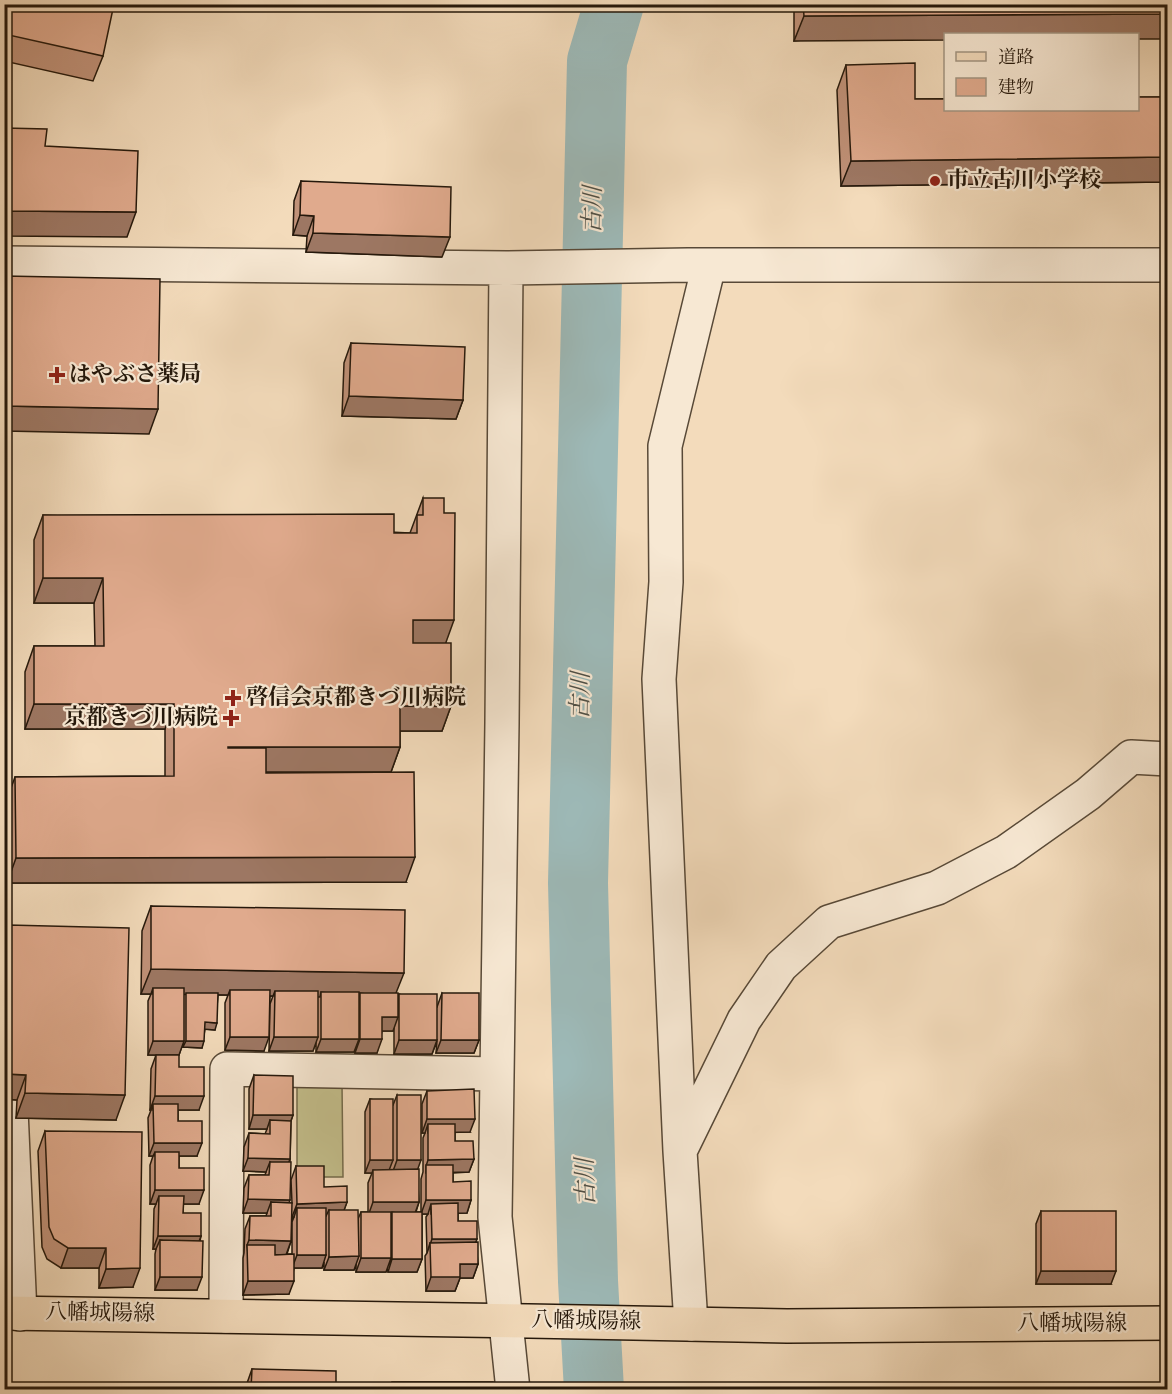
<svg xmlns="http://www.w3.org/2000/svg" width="1172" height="1394" font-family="Vollkorn,'Noto Serif JP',serif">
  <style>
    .green { fill: #c3be8b; stroke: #746b4b; stroke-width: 1.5 }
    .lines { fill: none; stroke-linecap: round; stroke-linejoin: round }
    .river { stroke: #9db9b7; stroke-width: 60 }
    .minor-casing { stroke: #584937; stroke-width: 36 }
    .major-casing { stroke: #25180b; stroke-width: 36 }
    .minor { stroke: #f7e8d3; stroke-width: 33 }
    .major { stroke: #f3dbbb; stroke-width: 33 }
    .wall { fill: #c19279; stroke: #25180b; stroke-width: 1.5; fill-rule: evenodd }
    .shaded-wall { fill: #9d7763; stroke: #25180b; stroke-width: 1.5 }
    .building { fill: #e0aa8d; stroke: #25180b; stroke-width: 1.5 }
    .poi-dot { fill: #8f2418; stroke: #f7e8d3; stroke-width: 2 }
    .labels { text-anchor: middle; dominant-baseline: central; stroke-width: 4.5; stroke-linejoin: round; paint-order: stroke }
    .poi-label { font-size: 22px; font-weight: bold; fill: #25180b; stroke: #f7e8d3; text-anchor: start }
    .street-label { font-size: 22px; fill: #25180b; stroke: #f7e8d3 }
    .water-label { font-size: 24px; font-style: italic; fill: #4f5047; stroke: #f7e8d3 }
  </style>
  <rect width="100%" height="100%" fill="#f3dbbb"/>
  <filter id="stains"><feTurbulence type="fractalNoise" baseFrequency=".00333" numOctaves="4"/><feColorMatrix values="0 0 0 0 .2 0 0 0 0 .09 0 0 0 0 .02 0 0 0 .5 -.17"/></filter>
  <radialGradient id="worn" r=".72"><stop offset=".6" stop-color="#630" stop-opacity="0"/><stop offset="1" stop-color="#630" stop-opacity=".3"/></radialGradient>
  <path class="green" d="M 297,1083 L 342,1083 L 343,1177 L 297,1177 Z"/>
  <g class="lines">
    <path class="river" d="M 594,1390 L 588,1281 L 578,883 L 597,61 L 614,4"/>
    <g class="minor-casing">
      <path id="minor" d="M 4,263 L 506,268 L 688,265 L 1168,265
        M 506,268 L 502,723 L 495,1217 L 513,1390
        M 4,1110 L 11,1110 L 20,1314
        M 680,1151 L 659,679 L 666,582 L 665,446 L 709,265
        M 226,1316 L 227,1069 L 497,1074
        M 691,1324 L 680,1151 L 744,1020 L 781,966 L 829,922 L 937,888 L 1006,852 L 1088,794 L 1131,757 L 1168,759"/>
    </g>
    <g class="major-casing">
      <path id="major" d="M 4,1313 L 529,1321 L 787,1326 L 1168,1323"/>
    </g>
    <use href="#minor" class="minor"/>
    <use href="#major" class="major"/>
  </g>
  <path class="wall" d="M 4,4 L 103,56 L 93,81 L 4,61 Z
    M 794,4 L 1167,4 L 794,41 Z
    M 846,65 L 915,99 L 1167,97 L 1167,182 L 841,186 L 837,90 Z
    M 301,181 L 442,257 L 306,252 L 307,236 L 293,235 L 294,201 Z
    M 351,343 L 463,400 L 456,419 L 342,416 L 344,363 Z
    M 423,498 L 446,643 L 451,706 L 442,731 L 400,731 L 400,747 L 391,772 L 266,772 L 266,773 L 406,882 L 7,883 L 6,802 L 15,777 L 165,776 L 165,729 L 25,729 L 25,672 L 34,646 L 95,646 L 94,603 L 34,603 L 34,540 L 43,515 L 410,533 Z
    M 151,906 L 396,993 L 398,999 L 399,994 L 437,1007 L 442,993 L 479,1040 L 474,1053 L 436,1053 L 437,1041 L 432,1054 L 394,1054 L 394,1026 L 393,1031 L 382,1031 L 377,1053 L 355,1053 L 355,1048 L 354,1052 L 316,1052 L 316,1041 L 313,1051 L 269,1051 L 270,1004 L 273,996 L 270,996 L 264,1051 L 225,1050 L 225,1003 L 228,995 L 218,995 L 215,1030 L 205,1029 L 202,1048 L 183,1047 L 183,1043 L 179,1055 L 148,1055 L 148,1001 L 151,994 L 141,994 L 142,931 Z
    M 8,925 L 116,1120 L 16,1118 L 17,1100 L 4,1099 L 4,936 Z
    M 156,1055 L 179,1067 L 199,1110 L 178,1110 L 178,1121 L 197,1156 L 179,1156 L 179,1168 L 199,1204 L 183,1204 L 183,1213 L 201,1236 L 200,1241 L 197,1290 L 155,1290 L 155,1254 L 156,1249 L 153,1249 L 154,1209 L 156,1204 L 150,1204 L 150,1165 L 153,1156 L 149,1156 L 148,1118 L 151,1110 L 150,1110 L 151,1069 Z
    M 254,1075 L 293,1115 L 291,1121 L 289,1203 L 292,1203 L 291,1180 L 296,1166 L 324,1187 L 347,1202 L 344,1210 L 358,1219 L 361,1212 L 368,1212 L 368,1183 L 372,1173 L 365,1173 L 365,1112 L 370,1099 L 393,1105 L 397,1095 L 417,1169 L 419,1202 L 416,1212 L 421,1212 L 421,1179 L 423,1172 L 423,1138 L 425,1133 L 422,1133 L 422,1104 L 427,1091 L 470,1132 L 455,1132 L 455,1141 L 474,1159 L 469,1172 L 453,1173 L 453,1182 L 471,1200 L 467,1213 L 458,1213 L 458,1221 L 476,1242 L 478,1264 L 473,1278 L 460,1278 L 455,1291 L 426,1291 L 425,1256 L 427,1253 L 426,1217 L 428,1214 L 422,1214 L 422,1259 L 417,1272 L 388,1272 L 387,1267 L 386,1272 L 356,1272 L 356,1264 L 354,1270 L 324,1270 L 324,1262 L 322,1268 L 294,1268 L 289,1294 L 243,1295 L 243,1258 L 244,1253 L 245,1229 L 250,1216 L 266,1216 L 267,1213 L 243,1213 L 244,1188 L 249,1175 L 265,1175 L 266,1172 L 243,1171 L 244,1147 L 249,1133 L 265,1134 L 267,1129 L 249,1129 L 249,1089 ZM 292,1217 L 294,1217 L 292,1222 L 292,1254 L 287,1254 L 291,1241 Z
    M 45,1131 L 133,1287 L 99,1288 L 99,1268 L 61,1268 L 47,1259 L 42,1247 L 38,1151 Z
    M 1041,1211 L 1111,1284 L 1036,1284 L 1036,1224 Z
    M 252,1369 L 336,1389 L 245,1389 Z"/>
  <path class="shaded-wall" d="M 1167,14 L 1167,39 L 1137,39 L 1137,34 L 945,34 L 945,40 L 794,41 L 804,16 Z
    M 1167,157 L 1167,182 L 841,186 L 851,161 Z
    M 4,211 L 136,212 L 127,237 L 4,236 Z
    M 300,215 L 314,216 L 307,236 L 293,235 Z
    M 313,233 L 450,237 L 442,257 L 306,252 Z
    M 349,396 L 463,400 L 456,419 L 342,416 Z
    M 4,406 L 158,409 L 149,434 L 4,431 Z
    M 43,578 L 103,578 L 94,603 L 34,603 Z
    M 413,620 L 454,620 L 445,645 L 404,645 Z
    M 34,704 L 174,704 L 165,729 L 25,729 Z
    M 400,706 L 451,706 L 442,731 L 391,731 Z
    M 228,747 L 400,747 L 391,772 L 219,772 Z
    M 415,857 L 406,882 L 7,883 L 16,858 Z
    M 151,969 L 404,973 L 394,998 L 360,993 L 359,997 L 321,992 L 320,997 L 275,996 L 275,991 L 273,996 L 230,995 L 230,990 L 228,995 L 153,994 L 153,988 L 151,994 L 141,994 Z
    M 382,1017 L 398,1017 L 393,1031 L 377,1031 Z
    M 205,1022 L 217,1023 L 215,1030 L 202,1029 Z
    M 230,1037 L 269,1037 L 264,1051 L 225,1050 Z
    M 274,1037 L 318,1037 L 313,1051 L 269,1051 Z
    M 321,1039 L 359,1039 L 354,1052 L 316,1052 Z
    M 360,1039 L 382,1039 L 377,1053 L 355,1053 Z
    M 399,1040 L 437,1040 L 432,1054 L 394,1054 Z
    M 441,1040 L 479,1040 L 474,1053 L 436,1053 Z
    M 153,1041 L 184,1041 L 179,1055 L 148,1055 Z
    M 186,1041 L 204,1041 L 202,1048 L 183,1047 Z
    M 6,1074 L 26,1075 L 17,1100 L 4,1099 L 4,1077 Z
    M 25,1093 L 125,1095 L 116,1120 L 16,1118 Z
    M 155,1096 L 204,1096 L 199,1110 L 153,1110 L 153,1104 L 151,1110 L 150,1110 Z
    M 253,1115 L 293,1115 L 288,1129 L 270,1120 L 267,1129 L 249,1129 Z
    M 427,1119 L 475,1119 L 470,1132 L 428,1133 L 428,1124 L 425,1133 L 422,1133 Z
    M 154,1143 L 202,1143 L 197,1156 L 155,1156 L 155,1152 L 153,1156 L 149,1156 Z
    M 248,1158 L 290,1159 L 285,1172 L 270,1162 L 266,1172 L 243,1171 Z
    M 474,1159 L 469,1172 L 426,1173 L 426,1166 L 428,1160 Z
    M 370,1160 L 393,1160 L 388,1173 L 373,1170 L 372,1173 L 365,1173 Z
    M 397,1160 L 421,1160 L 416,1174 L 392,1174 Z
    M 155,1190 L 204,1190 L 199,1204 L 159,1204 L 159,1196 L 156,1204 L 150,1204 Z
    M 248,1199 L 290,1200 L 285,1214 L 271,1202 L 267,1213 L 243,1213 Z
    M 426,1200 L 471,1200 L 467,1213 L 431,1214 L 431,1204 L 428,1214 L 421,1214 Z
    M 347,1202 L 342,1216 L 329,1210 L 326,1216 L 297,1208 L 294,1217 L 292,1217 L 297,1204 Z
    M 373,1202 L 419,1202 L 414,1216 L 392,1212 L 391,1216 L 368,1216 Z
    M 158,1236 L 201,1236 L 196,1250 L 160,1240 L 156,1249 L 153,1249 Z
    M 432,1239 L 477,1239 L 472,1252 L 430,1243 L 427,1253 Z
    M 249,1240 L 291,1241 L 286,1255 L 248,1254 L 247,1245 Z
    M 68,1248 L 106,1248 L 99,1268 L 61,1268 Z
    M 297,1255 L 326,1255 L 322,1268 L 292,1268 Z
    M 359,1256 L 354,1270 L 324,1270 L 329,1257 Z
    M 361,1258 L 391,1258 L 386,1272 L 356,1272 Z
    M 392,1259 L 422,1259 L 417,1272 L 388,1272 Z
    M 460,1264 L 478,1264 L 473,1278 L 460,1278 L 455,1291 L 426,1291 L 431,1277 Z
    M 140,1268 L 133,1287 L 99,1288 L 106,1269 Z
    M 1041,1271 L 1116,1271 L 1111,1284 L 1036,1284 Z
    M 160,1277 L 202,1277 L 197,1290 L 155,1290 Z
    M 248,1281 L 294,1281 L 289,1294 L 243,1295 Z"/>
  <path class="building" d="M 4,4 L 114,4 L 103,56 L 4,34 Z
    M 803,4 L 1167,4 L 1167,14 L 804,16 Z
    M 915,63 L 915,99 L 945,99 L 945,110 L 1137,110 L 1137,97 L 1167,97 L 1167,157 L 851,161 L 846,65 Z
    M 4,128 L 47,129 L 45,146 L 138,151 L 136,212 L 4,211 Z
    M 301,181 L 451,187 L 450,237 L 313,233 L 314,216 L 300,215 Z
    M 4,276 L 160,279 L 158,409 L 4,406 Z
    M 351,343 L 465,347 L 463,400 L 349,396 Z
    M 423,498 L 444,498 L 444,513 L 455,513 L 454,620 L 413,620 L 413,643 L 451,643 L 451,706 L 400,706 L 400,747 L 228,747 L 228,748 L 266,748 L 266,773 L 414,772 L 415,857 L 16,858 L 15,777 L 174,776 L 174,704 L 34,704 L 34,646 L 104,646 L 103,578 L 43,578 L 43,515 L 394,514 L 394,533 L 417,533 L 417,515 L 423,515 Z
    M 151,906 L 405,910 L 404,973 L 151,969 Z
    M 8,925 L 129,928 L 125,1095 L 25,1093 L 26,1075 L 6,1074 Z
    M 153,988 L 184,988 L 184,1041 L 153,1041 Z
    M 230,990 L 270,990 L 269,1037 L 230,1037 Z
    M 275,991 L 318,991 L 318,1037 L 274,1037 Z
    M 321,992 L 359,992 L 359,1039 L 321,1039 Z
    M 186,993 L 218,993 L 217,1023 L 205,1022 L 204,1041 L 186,1041 Z
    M 360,993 L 398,993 L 398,1017 L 382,1017 L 382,1039 L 360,1039 Z
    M 442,993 L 479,993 L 479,1040 L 441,1040 Z
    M 399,994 L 437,994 L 437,1040 L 399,1040 Z
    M 156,1055 L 179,1055 L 179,1067 L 204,1067 L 204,1096 L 155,1096 Z
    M 254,1075 L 293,1076 L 293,1115 L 253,1115 Z
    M 474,1089 L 475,1119 L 427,1119 L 427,1091 Z
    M 397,1095 L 421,1095 L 421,1160 L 397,1160 Z
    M 370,1099 L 393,1099 L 393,1160 L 370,1160 Z
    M 153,1104 L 178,1104 L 178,1121 L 202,1121 L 202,1143 L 154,1143 Z
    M 270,1120 L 291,1121 L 290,1159 L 248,1158 L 249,1133 L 270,1134 Z
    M 428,1124 L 455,1124 L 455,1141 L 473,1141 L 474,1159 L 428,1160 Z
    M 45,1131 L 142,1132 L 140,1268 L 106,1269 L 106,1248 L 68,1248 L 54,1239 L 49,1227 Z
    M 155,1152 L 179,1152 L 179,1168 L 204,1168 L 204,1190 L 155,1190 Z
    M 270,1162 L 291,1162 L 290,1200 L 248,1199 L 249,1175 L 269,1175 Z
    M 426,1165 L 453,1165 L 453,1182 L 471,1181 L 471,1200 L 426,1200 Z
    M 296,1166 L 324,1166 L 324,1187 L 347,1186 L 347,1202 L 297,1204 Z
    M 419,1169 L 419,1202 L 373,1202 L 373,1170 Z
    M 159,1196 L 184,1196 L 183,1213 L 201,1213 L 201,1236 L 158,1236 Z
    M 271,1202 L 292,1203 L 291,1241 L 249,1240 L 250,1216 L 271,1216 Z
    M 458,1203 L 458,1221 L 477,1221 L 477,1239 L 432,1239 L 431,1204 Z
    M 297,1208 L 326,1208 L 326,1255 L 297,1255 Z
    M 329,1210 L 358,1210 L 359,1256 L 329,1257 Z
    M 1041,1211 L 1116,1211 L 1116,1271 L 1041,1271 Z
    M 361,1212 L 391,1212 L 391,1258 L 361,1258 Z
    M 392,1212 L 422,1212 L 422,1259 L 392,1259 Z
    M 160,1240 L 203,1241 L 202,1277 L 160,1277 Z
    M 478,1242 L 478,1264 L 460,1264 L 460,1277 L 431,1277 L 430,1243 Z
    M 247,1245 L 275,1245 L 275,1255 L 294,1254 L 294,1281 L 248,1281 Z
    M 4,1338 L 5,1338 L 5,1389 L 4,1389 Z
    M 252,1369 L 336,1371 L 336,1389 L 251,1389 Z
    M 392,1382 L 493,1382 L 493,1389 L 392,1389 Z"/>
  <g class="poi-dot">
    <circle cx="935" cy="181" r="6"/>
    <path d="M54 366h6v6h6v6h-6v6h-6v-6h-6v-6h6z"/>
    <path d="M230 689h6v6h6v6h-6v6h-6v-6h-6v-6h6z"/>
    <path d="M228 709h6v6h6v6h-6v6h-6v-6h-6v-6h6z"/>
  </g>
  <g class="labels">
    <g class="poi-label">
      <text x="947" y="181">市立古川小学校</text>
      <text x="69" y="375">はやぶさ薬局</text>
      <text x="246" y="698">啓信会京都きづ川病院</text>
      <text x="218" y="718" text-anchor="end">京都きづ川病院</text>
    </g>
    <g class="street-label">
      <text transform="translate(100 1314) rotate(1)">八幡城陽線</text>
      <text transform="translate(586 1322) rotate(1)">八幡城陽線</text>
      <text x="1072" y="1324">八幡城陽線</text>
    </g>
    <g class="water-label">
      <text transform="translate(594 210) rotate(-89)">古川</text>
      <text transform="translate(582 696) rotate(-89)">古川</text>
      <text transform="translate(587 1182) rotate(-92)">古川</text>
    </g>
  </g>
  <rect width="1172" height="1394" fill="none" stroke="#f3dbbb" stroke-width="24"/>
  <rect x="6" y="6" width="1160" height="1382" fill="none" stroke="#25180b" stroke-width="3"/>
  <rect x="12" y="12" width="1148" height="1370" fill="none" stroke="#25180b" stroke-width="1.5"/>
  <rect x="944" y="33" width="195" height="78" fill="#f7e8d3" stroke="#a39583" stroke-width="1.5"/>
  <rect x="956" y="52" width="30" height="9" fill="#f3dbbb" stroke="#a39583" stroke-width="1.5"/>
  <text x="998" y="63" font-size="18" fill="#25180b">道路</text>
  <rect x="956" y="78" width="30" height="18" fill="#e0aa8d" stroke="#a39583" stroke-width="1.5"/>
  <text x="998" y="93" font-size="18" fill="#25180b">建物</text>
  <rect width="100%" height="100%" filter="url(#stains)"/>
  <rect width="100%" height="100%" fill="url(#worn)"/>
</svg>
